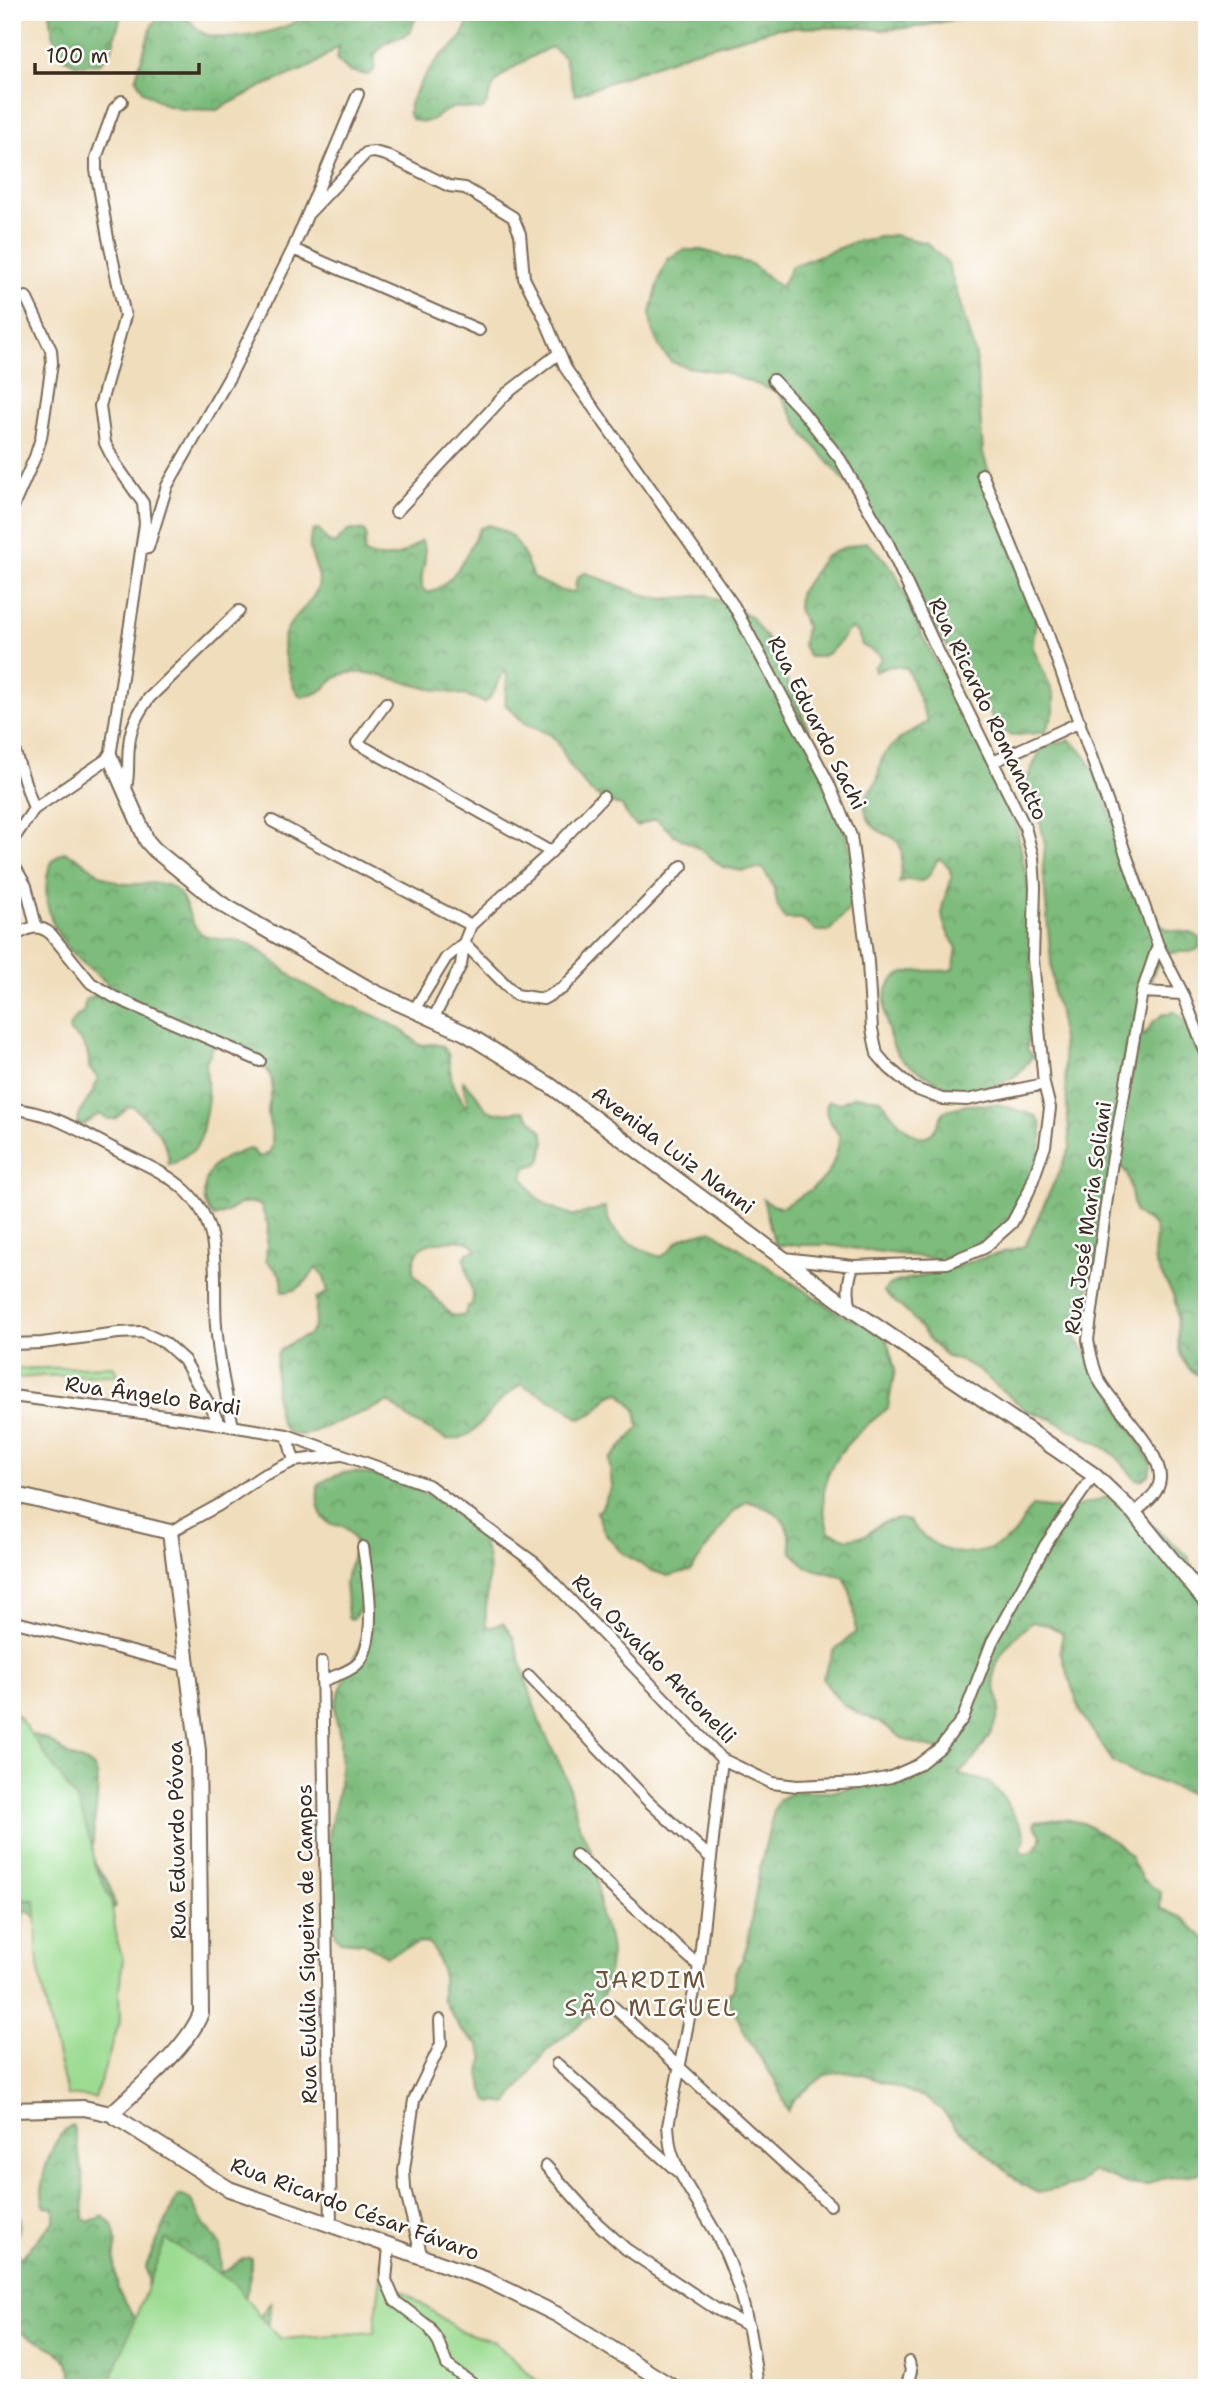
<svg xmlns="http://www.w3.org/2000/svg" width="1219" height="2400" font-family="'Shantell Sans',sans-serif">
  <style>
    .forest { fill: url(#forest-crowns); stroke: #5c734d; stroke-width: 2; fill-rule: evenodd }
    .green { fill: #9cdc92; stroke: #6c8358; stroke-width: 2 }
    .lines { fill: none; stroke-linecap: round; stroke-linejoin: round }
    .minor-casing { stroke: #7a6955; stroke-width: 14 }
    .tertiary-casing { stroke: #7a6955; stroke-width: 18 }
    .minor { stroke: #fff; stroke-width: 10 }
    .tertiary { stroke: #fff; stroke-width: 14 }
    .labels { text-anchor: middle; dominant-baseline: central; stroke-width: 5; stroke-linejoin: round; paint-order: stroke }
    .street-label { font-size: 21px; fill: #3b2a1e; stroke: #fff }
    .quarter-label { font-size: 24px; letter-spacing: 2px; fill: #6e5339; stroke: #fff }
  </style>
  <defs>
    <pattern id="forest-crowns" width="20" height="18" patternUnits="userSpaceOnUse" patternTransform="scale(1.75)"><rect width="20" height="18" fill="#7dbc7c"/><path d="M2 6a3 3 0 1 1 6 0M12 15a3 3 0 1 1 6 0" fill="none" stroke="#689965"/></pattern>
  </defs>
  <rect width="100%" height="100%" fill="#fff"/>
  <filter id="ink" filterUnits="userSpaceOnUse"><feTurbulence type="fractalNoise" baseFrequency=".0143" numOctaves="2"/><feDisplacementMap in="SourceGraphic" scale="14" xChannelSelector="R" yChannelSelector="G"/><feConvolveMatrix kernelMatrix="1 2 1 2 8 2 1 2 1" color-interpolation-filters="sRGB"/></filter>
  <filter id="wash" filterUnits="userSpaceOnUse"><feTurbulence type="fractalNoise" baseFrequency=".00686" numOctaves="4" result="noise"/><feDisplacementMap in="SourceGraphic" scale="28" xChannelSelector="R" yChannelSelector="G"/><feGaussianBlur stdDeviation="1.57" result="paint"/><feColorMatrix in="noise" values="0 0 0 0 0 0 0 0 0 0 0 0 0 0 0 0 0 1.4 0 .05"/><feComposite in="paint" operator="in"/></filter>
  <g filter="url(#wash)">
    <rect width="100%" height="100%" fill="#f0ddbb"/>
    <path class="forest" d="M 50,12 L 122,12 L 111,51 L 99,64 L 77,65 L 61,57 L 53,34 Z
      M 308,12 L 418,12 L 410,33 L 385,43 L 375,54 L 374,71 L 367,75 L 349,71 L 337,60 L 339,46 L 312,66 L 261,87 L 217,110 L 181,109 L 165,105 L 143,91 L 136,77 L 152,25 L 163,13 C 168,13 176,12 180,13 C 189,17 195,30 205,34 C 227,44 293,31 308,12 Z
      M 472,12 L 992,12 L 917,27 L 881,30 L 859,27 L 778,28 L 691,52 L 575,95 L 564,57 L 552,47 C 539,52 500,73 494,85 C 489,94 489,102 482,110 C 472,109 457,106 449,109 C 435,115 432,126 414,120 C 395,114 433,63 441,56 C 446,51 453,48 457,42 C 465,32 468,23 472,12 Z
      M 893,235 L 927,243 L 948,264 L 976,357 L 983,453 L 994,490 L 1001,522 L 1035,613 C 1037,627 1032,635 1033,648 L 1054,695 L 1054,712 L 1045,732 L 1011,736 L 997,727 L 981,694 L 926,615 L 911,572 L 884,537 L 859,497 L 804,434 L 778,392 L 723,372 L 687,367 L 671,362 L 660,348 L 652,330 L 650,314 L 660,277 L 668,259 L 684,250 L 702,250 L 751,264 L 781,287 L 792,266 L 857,241 Z
      M 489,525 C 521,535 521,551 534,579 C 547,583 562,594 575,592 C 576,583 575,575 586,573 L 649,597 L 665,599 L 707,595 L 750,616 L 772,646 L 815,744 L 821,750 L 828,778 L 858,874 L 848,910 L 829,931 L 816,931 L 802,919 L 785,919 L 778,907 L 773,885 L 762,868 L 742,871 L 723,867 L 700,849 L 674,835 L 656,819 L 637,826 L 629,819 L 622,806 L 607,802 L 590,791 L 571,768 L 557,741 L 550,734 L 526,725 L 505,704 L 507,675 L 506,670 C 496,680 496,695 484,703 C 468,693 441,692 422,687 C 399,681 372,670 348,673 C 333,675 329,687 317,693 C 312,695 306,696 301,697 C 293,690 291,678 288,668 C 277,637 285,628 306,606 C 310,601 316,594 318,587 C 323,566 301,553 314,530 L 319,529 L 327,541 L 334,544 L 349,530 L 364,531 L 366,535 L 364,554 C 388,561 403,557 421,540 C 432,557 417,573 423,590 L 430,593 C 456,582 467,553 480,528 Z
      M 866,542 L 880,554 L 895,572 L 920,631 L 1014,813 L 1032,909 L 1031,999 L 1027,1049 L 1033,1056 C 1027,1062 1022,1071 1015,1076 C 996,1089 964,1094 943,1085 C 936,1082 930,1077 924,1074 C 915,1068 904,1064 898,1055 C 887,1039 877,993 894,979 C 909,966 932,973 951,970 L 954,966 L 957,948 C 950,937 942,925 942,911 C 942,893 964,875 940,859 L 937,860 C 929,876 928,886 907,879 L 899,883 C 913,814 874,852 865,809 C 862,796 873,790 877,780 C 880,773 878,766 882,759 C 888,745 915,729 928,722 L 907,668 L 891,666 L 875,672 L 874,667 L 881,660 L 880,655 L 862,645 L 858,633 L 851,628 C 835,642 836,658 809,657 L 803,645 L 806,626 L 798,609 L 799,594 L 824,557 L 843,548 Z
      M 1069,740 C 1100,761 1110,818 1123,852 C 1134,877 1149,901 1161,925 C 1173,935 1188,928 1200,938 L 1199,948 C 1189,956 1179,949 1168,954 C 1149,962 1142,1016 1142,1034 L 1144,1036 L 1154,1021 L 1164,1014 L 1174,1012 L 1182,1017 L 1207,1067 L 1207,1381 C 1166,1360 1183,1336 1175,1301 C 1172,1287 1159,1276 1155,1262 C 1152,1251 1158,1239 1155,1229 C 1153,1220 1140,1219 1135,1212 L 1128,1176 L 1121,1166 C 1104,1186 1103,1235 1097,1261 C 1092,1285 1081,1310 1072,1333 L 1094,1365 L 1106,1376 L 1118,1407 L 1149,1459 L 1151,1466 L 1149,1475 L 1141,1480 L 1135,1479 L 1117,1457 L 1105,1448 L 1052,1419 L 1026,1410 L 980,1372 L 966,1363 L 948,1357 L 934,1345 L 910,1315 L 884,1292 C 890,1278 913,1281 928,1274 L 1025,1246 L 1070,1148 L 1064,1060 L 1059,1012 L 1054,997 L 1043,868 L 1045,845 L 1041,826 L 1024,785 L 1042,747 Z
      M 64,852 C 83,857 98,878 119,883 C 135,887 157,879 172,887 C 190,898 186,925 204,935 C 216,942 235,937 250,945 C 269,954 281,969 297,980 C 337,1006 386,1011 419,1045 L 434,1044 L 443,1046 L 448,1054 L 452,1083 L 465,1105 L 467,1105 C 469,1097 462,1090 463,1081 L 474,1092 L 487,1110 L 496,1113 L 524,1111 L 542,1131 L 545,1141 L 541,1160 L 537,1164 L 526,1167 L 523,1177 L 535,1196 L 548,1206 L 575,1216 L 605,1207 C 610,1239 633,1245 660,1257 C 671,1253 673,1243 683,1238 C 692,1233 703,1234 711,1230 L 844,1316 L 884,1330 L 895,1369 L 888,1408 C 845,1442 809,1473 829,1532 L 848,1539 L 866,1535 L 881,1523 L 900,1519 L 910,1521 C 914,1530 924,1537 933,1543 C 958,1559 985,1555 1010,1538 C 1019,1531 1025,1516 1032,1506 L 1067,1510 L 1107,1497 L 1119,1498 L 1188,1556 L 1207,1605 L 1207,1799 L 1131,1772 L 1113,1762 L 1080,1712 L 1060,1650 L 1063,1633 L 1048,1625 L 1032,1622 C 1015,1636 994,1656 994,1679 C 994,1693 1003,1702 998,1716 C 994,1730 982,1748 974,1759 C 969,1765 963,1768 959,1775 L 987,1781 L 1002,1795 L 1025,1834 L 1025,1840 L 1020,1849 L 1022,1853 L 1032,1852 L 1041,1841 L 1041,1835 L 1034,1825 L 1035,1822 L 1065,1819 L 1083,1823 L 1117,1843 L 1130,1856 L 1142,1879 L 1161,1893 L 1160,1908 L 1183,1918 L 1207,1941 L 1207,2166 L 1201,2173 L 1161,2179 L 1145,2186 L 1128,2184 L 1092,2171 L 1080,2184 L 1038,2193 L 1021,2184 L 955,2126 L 943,2111 L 924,2097 L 863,2075 L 843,2072 L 825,2075 L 795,2099 L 788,2111 L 776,2082 L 747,2037 L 727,1996 L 734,1989 L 734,1973 L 742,1960 L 747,1945 L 760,1867 L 774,1810 L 779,1799 L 794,1792 L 832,1792 L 915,1770 L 934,1760 L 942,1750 C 928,1746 913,1745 900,1737 C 894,1733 889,1727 882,1724 C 851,1708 842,1711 823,1678 L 833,1651 L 855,1633 C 856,1612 853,1596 844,1577 L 806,1567 L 791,1551 C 790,1517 777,1511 747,1501 L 732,1513 L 691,1570 L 668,1576 L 650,1570 L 621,1552 L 605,1533 L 596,1512 L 601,1509 L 612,1486 L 609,1460 L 639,1428 L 636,1410 L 620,1392 L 610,1395 L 595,1412 L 580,1419 L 563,1406 L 521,1384 C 514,1390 506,1395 499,1402 C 484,1417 472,1443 446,1439 L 409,1419 L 389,1402 L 305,1435 C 298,1435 289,1435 284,1428 C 272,1411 276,1374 277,1354 C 304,1325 317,1353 316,1298 L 328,1292 L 324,1276 L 316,1268 C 308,1281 299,1292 282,1292 C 285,1275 278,1271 266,1261 L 268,1226 L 261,1206 C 240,1195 235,1212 214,1217 C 199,1204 202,1176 217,1163 C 225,1156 239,1153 248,1149 L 253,1150 L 258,1157 C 283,1153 268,1129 268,1112 C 268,1099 276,1089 270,1075 C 263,1059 240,1052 226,1044 L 213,1047 L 206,1062 L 208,1100 L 201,1137 L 195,1149 L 173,1164 L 168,1164 C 171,1140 149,1122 134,1107 L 128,1107 L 115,1119 L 108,1119 L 99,1114 L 83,1125 L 77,1124 C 77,1109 95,1096 98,1078 L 89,1068 C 90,1052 83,1040 70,1032 L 69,1028 L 73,1020 L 84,1011 L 85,1000 L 105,990 L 107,984 C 100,975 91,970 82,962 C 57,941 43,911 47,879 C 48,868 53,857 64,852 ZM 458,1240 L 469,1242 L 475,1247 L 476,1250 L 467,1253 L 464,1259 L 473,1296 L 472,1305 L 468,1306 L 464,1316 L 451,1315 L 413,1273 C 414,1240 430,1243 458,1240 Z
      M 855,1096 L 881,1099 C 888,1110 912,1144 929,1135 C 936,1132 940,1118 944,1111 L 965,1105 L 999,1104 L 1036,1116 L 1041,1123 L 1042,1136 L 1036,1171 L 1005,1227 L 972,1250 L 956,1257 L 937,1259 L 827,1245 L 777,1245 L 774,1242 L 763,1199 L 772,1205 L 782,1207 C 819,1185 832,1182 840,1137 C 834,1126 820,1112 829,1101 L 841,1103 Z
      M 356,1472 C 401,1479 480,1509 488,1560 C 491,1582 484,1604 486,1625 L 489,1628 L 503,1623 L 513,1637 L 539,1721 L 566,1777 L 580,1828 L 592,1851 L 597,1876 L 601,1917 L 609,1938 L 611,1953 L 606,1989 L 595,2012 L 546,2051 L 507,2104 L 496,2101 L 493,2103 L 488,2101 C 483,2086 476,2072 484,2059 L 478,2044 L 461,2030 L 442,1998 L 442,1970 L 431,1944 L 419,1943 L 387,1956 L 364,1943 L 340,1941 L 336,1935 C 332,1900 325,1863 330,1828 C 333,1810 340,1794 340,1775 C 340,1763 341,1750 340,1738 C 339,1726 332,1713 336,1701 C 343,1676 378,1626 364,1601 L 354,1619 L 351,1620 L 348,1618 L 345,1583 L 356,1545 C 355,1539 349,1530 343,1526 C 340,1525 335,1526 332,1524 C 317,1519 316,1496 319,1483 L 342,1473 Z
      M 35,1735 C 55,1741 56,1748 72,1757 C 80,1761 90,1762 95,1770 C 103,1781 90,1838 93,1857 C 95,1869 104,1875 109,1885 C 112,1891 113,1899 115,1906 L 112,1910 L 45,1925 L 29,1912 L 24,1911 C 17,1931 29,1956 15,1975 L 15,1946 L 12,1939 L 12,1745 L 27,1736 Z
      M 73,2125 L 83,2178 L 84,2219 L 89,2222 L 103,2216 L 114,2227 L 116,2244 L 114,2264 L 118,2290 L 135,2319 L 144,2311 L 148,2279 L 146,2266 L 176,2199 L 179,2195 L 183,2195 L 190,2199 L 206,2227 L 220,2244 L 221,2272 C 233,2271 239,2255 251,2258 L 251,2277 L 243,2305 L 257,2320 L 271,2302 L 268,2331 L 273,2340 L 350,2337 L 449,2388 L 76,2388 L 68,2362 L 56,2350 L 12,2328 L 12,2257 L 17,2255 L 21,2258 L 54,2221 L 54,2208 L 45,2207 C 35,2187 52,2133 73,2125 Z
      M 12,2200 C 22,2213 22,2231 12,2244 Z"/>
    <path class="green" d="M 113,1366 L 118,1375 L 42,1376 L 12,1379 L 12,1369 Z
      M 12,1707 L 78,1802 L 93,1849 L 94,1864 L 111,1900 L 117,1941 L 123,1959 L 119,1990 L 120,2021 L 95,2098 L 67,2095 C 58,2054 46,2013 39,1971 C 35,1947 38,1923 35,1900 L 12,1899 Z
      M 166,2239 L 235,2284 L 260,2317 L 281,2339 L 374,2332 L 383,2258 L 398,2288 L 461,2331 L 494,2342 L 545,2388 L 108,2388 Z"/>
  </g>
  <g filter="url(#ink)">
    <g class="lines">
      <g class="minor-casing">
        <path id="minor" d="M 307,215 L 366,153 L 374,152 L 386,155 L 449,186 L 465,188 L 513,217 L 520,234 L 524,278 L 544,317 L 566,369 L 734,606 L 828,782 L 851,836 L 868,962 L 872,1029 L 877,1054 L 889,1068 L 913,1088 L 942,1099 L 967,1100 L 1044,1084
          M 293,249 L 479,330
          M 773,380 L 803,412 L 840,459 L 888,543 L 934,643 L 1025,827 L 1033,857 L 1035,887 L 1033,959 L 1044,1084 L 1050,1108 L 1045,1146 L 1029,1191 L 1012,1223 L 984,1248 L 947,1263 L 853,1266 L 784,1258
          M 982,474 L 1046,629 L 1158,945 L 1142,992 L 1111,1168 L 1088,1340 C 1091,1355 1093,1369 1100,1382 C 1115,1408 1162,1450 1160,1479 C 1159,1494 1145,1504 1134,1513
          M 12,509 L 35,457 L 41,438 L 52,363 L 51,350 L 26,297
          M 396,512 L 506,394 L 558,354
          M 148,548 L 167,486 L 230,376 L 293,249 L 358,94
          M 386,703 L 357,743 L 551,852
          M 12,744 L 34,809
          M 993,762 L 1080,722
          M 125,792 C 130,776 127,762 129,746 C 130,727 138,713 149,698 L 239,611
          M 272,821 L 471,925
          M 12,841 L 34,809 L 110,757 L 145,524 L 143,503 L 115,463 L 105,443 L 100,406 L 125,316 L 108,238 L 96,170 L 96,158 L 114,109 L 122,101
          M 12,862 L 26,886 L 36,926
          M 12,937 C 27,929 36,922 51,934 L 91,983 L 114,997 L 260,1061
          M 464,943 L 516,995 L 543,999 L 563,988 L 682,866
          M 1158,945 L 1183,994
          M 1142,992 L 1183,994 L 1207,1056
          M 414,1010 L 446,958 L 464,943
          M 433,1019 L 461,965 L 464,943 L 471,925 L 551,852 L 603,797
          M 12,1109 C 50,1111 83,1133 116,1150 C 139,1162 166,1172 185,1190 C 225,1227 212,1278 216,1326 C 219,1361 225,1393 233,1426
          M 851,1309 C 847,1293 848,1281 853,1266
          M 12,1344 L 42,1343 L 118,1333 L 142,1332 L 165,1343 L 184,1360 L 220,1424
          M 12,1396 L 181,1418 L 287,1435 L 428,1485 L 536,1564 L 722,1759 L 772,1783 L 797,1786 L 860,1783 L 891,1777 L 918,1765 L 941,1747 L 963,1718 L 992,1642 L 1046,1544 L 1094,1475
          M 287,1435 L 294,1461
          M 170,1532 L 219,1505 L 262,1476 L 294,1461 L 341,1455
          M 12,1621 L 187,1666
          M 322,1662 L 331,2224
          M 529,1676 L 648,1801 L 711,1858
          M 322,1681 C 334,1676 353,1671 360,1661 C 378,1635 367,1576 363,1547
          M 722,1759 L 699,1966 L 668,2126 C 669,2135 669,2145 672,2153 C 682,2185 706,2212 721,2243 C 743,2288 752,2338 758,2388
          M 576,1855 L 699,1966
          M 609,2003 L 830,2205
          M 557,2064 L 677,2171
          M 546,2166 L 598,2224 L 626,2249 L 716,2309 L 749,2326
          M 389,2247 L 386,2280 L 395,2301 L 429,2327 L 438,2341 L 447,2365 L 478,2388
          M 422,2258 L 405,2189 L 404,2170 L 414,2100 L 441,2044 L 440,2020
          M 906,2388 L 911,2371 L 909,2362"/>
      </g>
      <g class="tertiary-casing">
        <path id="tertiary" d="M 110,757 L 147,841 L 155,850 L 220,903 L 376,993 L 465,1033 L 551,1086 L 851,1309 L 1094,1475 L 1134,1513 L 1207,1603
          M 12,1494 L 170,1532 L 198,1751 L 201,2013 C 187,2049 139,2087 111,2114
          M 12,2110 L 84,2108 L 111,2114 L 229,2189 L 485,2279 L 558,2315 L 674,2388"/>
      </g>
      <use href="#minor" class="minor"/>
      <use href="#tertiary" class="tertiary"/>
    </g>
  </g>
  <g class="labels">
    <g class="street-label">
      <text transform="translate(988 709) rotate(64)">Rua Ricardo Romanatto</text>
      <text transform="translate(817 723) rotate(63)">Rua Eduardo Sachi</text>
      <text transform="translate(673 1150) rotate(37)">Avenida Luiz Nanni</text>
      <text transform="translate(1088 1218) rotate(-82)">Rua José Maria Soliani</text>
      <text transform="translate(153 1396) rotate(8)">Rua Ângelo Bardi</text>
      <text transform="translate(654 1659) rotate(46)">Rua Osvaldo Antonelli</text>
      <text transform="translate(177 1840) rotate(-91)">Rua Eduardo Póvoa</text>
      <text transform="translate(307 1944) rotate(-91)">Rua Eulália Siqueira de Campos</text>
      <text transform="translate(355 2209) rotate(20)">Rua Ricardo César Fávaro</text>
    </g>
    <g class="quarter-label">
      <text x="651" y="1980">JARDIM<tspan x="651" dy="28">SÃO MIGUEL</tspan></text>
    </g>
  </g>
  <rect width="1219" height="2400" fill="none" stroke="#fff" stroke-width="42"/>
  <path d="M35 63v10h164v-10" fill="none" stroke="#3b2a1e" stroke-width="3.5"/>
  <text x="46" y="63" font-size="21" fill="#3b2a1e" stroke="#ffffff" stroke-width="5" paint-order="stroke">100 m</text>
</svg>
